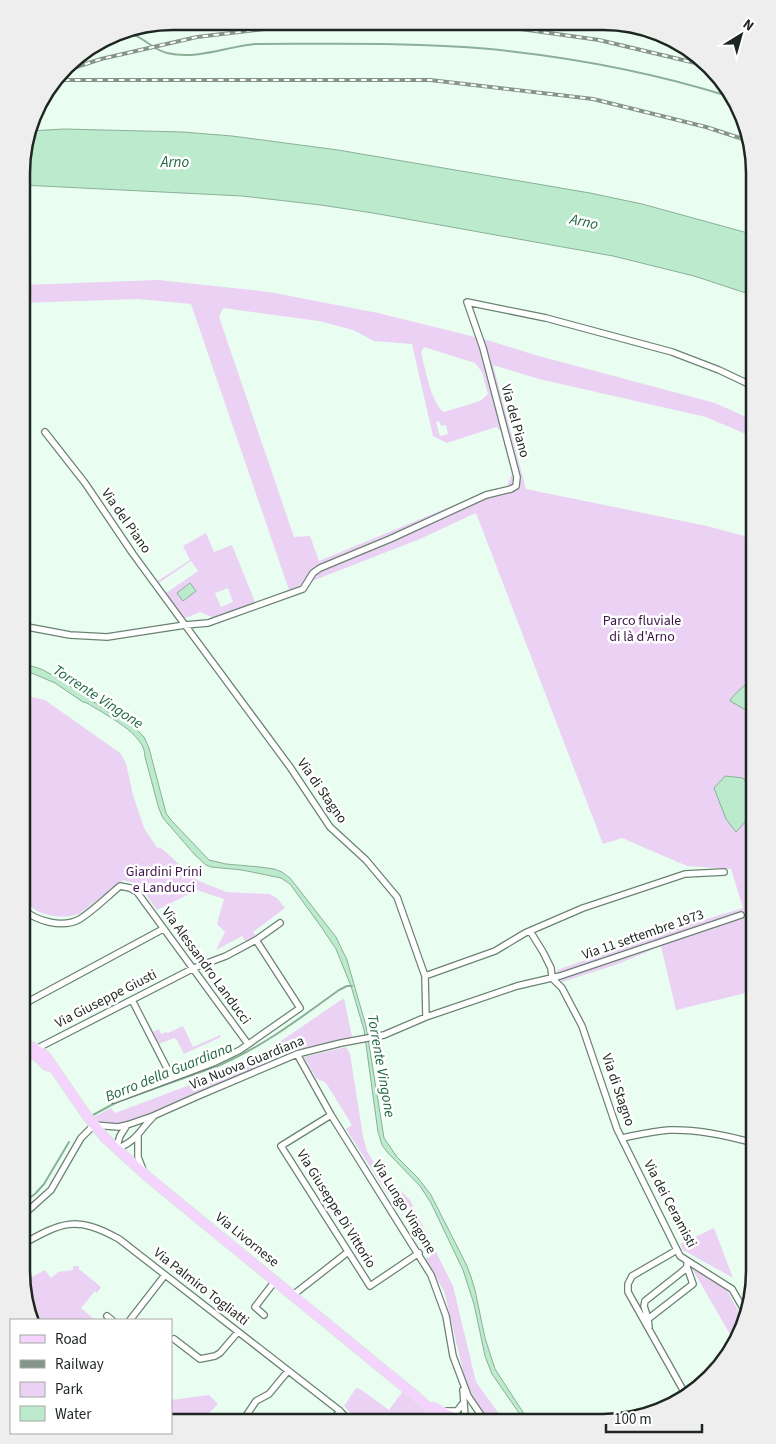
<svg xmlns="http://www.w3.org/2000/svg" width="776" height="1444" font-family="'Source Sans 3',sans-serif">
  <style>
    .green { fill: #ebd1f4; fill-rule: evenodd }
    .water { fill: #bbeacc; stroke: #8caf98 }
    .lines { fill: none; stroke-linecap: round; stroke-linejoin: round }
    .stream { stroke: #8caf98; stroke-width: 2 }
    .street-casing { stroke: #6b8273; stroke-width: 8 }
    .primary-casing { stroke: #dfe1e0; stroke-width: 11 }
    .street { stroke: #fff; stroke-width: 5.5 }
    .primary { stroke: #f4d4fe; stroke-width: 9 }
    .rail-casing { stroke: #86958b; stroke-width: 4 }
    .rail { stroke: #fff; stroke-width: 2; stroke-dasharray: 5.5; stroke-linecap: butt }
    .labels { text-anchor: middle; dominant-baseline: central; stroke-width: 5; stroke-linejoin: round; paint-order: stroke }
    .street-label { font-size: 14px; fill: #1d2620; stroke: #fff }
    .park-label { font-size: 14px; fill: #3d1748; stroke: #fff }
    .water-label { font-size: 15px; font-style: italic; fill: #1e6742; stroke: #fff }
    .rim { fill: none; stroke: #1d2620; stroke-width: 2.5 }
  </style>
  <rect width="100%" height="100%" fill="#e9fef0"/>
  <path class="green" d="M 513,23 L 586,24 L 586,31 Z
    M 159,280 L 269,292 L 378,313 L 487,340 L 535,355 L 715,403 L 755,421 L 755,438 L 706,417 L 539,379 L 493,365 L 526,489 L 707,526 L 755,539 L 755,928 L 748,933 L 752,957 L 751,970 L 754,991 L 676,1010 L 661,946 L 618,964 L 562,982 L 557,970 L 674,929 L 743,908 L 731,869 L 687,866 L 622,838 L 603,844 L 476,513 L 420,539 L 289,590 L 191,304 L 138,299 L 22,303 L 22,285 ZM 223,308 L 319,321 L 353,330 L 374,341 L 412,344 L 433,436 L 447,443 L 496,427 L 501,431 L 512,474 L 507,486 L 483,493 L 319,561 L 310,536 L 294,537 L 219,317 ZM 424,347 L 475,363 L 482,372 L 488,394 L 480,401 L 444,412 C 431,404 425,367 421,352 ZM 439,421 L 441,426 L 446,425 L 448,434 L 440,436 L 436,422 Z
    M 206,533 L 214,552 L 232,545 L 255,602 L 214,618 L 200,612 L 181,620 L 156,582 L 190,560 L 183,546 ZM 191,561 L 198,571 L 166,593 L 159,583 ZM 228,588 L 233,602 L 221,607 L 215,593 Z
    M 22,695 L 45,700 L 120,753 L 126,763 L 133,795 L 144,828 L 158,849 L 160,847 L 197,880 L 211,886 L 227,892 L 269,894 L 277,898 L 285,908 L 253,932 L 255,936 L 246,942 L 242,936 L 216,950 L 225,932 L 217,924 L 224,899 L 197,890 L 157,910 L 138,884 L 123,880 L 79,914 C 63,919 42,917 29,905 C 26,903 24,898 22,895 Z
    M 344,998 L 352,1037 L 291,1054 L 125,1125 C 115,1125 100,1126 92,1118 L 111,1108 L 115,1113 L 230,1070 L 269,1049 Z
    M 183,1026 L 193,1047 L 220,1035 L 221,1037 L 184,1054 L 177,1040 L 174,1038 L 159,1044 L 153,1032 L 159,1029 L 161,1034 L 166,1032 L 168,1033 Z
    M 346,1047 L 350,1054 L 363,1136 L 367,1151 L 376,1166 L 410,1200 L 453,1286 L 476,1382 L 505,1422 L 491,1422 L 476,1403 L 465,1379 L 444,1291 L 425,1259 L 431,1256 L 392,1192 L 388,1195 L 346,1129 L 352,1125 L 326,1083 L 316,1078 L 304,1057 Z
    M 714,1228 L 733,1278 L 683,1250 L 680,1244 Z
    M 689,1263 L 724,1285 L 745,1323 L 743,1329 L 735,1343 Z
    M 73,1266 L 79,1266 L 78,1268 L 101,1287 L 97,1293 L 95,1291 L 81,1308 L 95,1320 L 30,1320 L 28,1312 L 36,1307 L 23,1282 L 45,1270 L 51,1278 L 58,1272 L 73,1270 Z
    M 356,1388 L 360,1389 L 389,1410 L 403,1391 L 436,1419 L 439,1422 L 358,1422 L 344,1406 Z
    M 209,1395 L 218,1404 L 200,1422 L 171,1421 L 171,1400 Z"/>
  <path class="water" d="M 64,129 L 183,132 L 232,136 L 338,150 L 590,193 L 642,204 L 755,235 L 755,296 L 694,276 L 613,256 L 373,213 L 321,205 L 242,196 L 22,185 L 23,154 L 29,131 Z
    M 190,583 L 196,591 L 183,601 L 177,593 Z
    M 22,663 L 41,669 L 60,679 L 107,711 L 135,728 L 144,737 L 149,748 L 166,813 L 171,820 L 209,860 L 226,864 L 260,867 L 274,869 L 282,872 L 290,878 L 336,937 L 347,960 L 366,1026 L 384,1138 L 397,1157 L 418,1178 L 431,1195 L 467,1266 L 471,1277 L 475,1290 L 485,1338 L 495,1369 L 530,1423 L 526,1423 L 492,1374 L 485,1356 L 474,1304 L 463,1270 L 431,1203 L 420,1186 L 388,1153 L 382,1145 L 378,1132 L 364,1030 L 351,986 L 336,949 L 322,928 L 290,884 L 281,878 L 242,870 L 211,867 L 206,865 L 195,855 L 163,818 L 159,809 L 145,757 C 146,734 104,714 87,703 L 83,702 L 55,683 L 22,669 Z
    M 755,676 L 755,715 L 730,701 C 732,695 749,682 755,676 Z
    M 725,776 L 743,778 C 746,783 750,787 752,792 C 759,809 746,821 736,832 L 726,819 L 714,788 Z"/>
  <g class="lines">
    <path class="stream" d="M 117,32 C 143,32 147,48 167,53 C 197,60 225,47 255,44 C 333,44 412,42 490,49 C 570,57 651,72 728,96
      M 93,1115 L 117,1102 L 220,1065 C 264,1046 300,1018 339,990 L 347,986 L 352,986
      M 21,1204 L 35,1194 L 44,1184 L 69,1142"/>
    <g class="street-casing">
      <path id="street" d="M 45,432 L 85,483 L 133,554 L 185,625 L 290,767 L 330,827 L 366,860 L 397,897 L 425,976 L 426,1017
        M 22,626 L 70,635 L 107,637 L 185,625 L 208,623 L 303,589 L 313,573 L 320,568 L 390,539 L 486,495 L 511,489 L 516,486 L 517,477 L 483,348 L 467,302 L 546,318 L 672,352 L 719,370 L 755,387
        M 22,909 C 37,921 62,929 80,919 C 94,910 108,896 120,886 L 130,888 L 137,892 L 248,1044
        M 530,931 L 543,952 L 551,968 L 552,978 L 562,988 L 582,1026 L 617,1129 L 680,1256 L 732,1289 L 747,1315
        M 256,940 L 280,923
        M 425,976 L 495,951 L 525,933 L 583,908 L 685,874 L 724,872
        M 132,1000 L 172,1078
        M 22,1005 L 163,929
        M 22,1030 L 24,1040 L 27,1042
        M 34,1050 L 194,968 L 226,956 L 256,940 L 300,1008 L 240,1050 L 213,1063 L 114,1100
        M 297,1054 L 331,1115 L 431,1275 L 446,1316 L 453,1356 L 468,1396 L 485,1421
        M 331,1115 L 281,1146 L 370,1286 L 419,1253
        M 138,1136 L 138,1157 L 143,1170
        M 622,1138 C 637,1135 653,1131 669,1130 C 695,1129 729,1136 754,1143
        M 116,1149 C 137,1141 138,1132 153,1117
        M 116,1149 L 120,1136 L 127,1125
        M 21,1217 L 51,1190 L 81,1138 L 94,1125 L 118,1127 L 127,1125 L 153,1116 L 198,1096 L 297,1054 L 341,1043 L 384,1035 L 426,1017 L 517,986 L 560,976 L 741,915
        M 21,1245 C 62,1222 76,1215 119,1239 L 340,1411 L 350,1422
        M 677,1250 L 632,1276 L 628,1284 L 628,1292 L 687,1397
        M 293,1295 L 348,1252
        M 264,1315 L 255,1307 L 275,1281
        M 107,1316 L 112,1320
        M 648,1319 L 644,1306 L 645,1301 L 683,1271 L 687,1267 L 687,1264
        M 130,1320 L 165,1275
        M 649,1327 L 648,1319 L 693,1284 L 687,1267
        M 174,1339 L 200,1359 L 215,1356 L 220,1353 L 238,1332
        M 463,1390 L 465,1416 L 464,1421
        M 446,1411 L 457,1411 L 464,1402
        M 242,1422 L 256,1401 L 269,1394 L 288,1371
        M 331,1422 L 340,1411"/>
    </g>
    <g class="primary-casing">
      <path id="primary" d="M 22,1041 L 42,1053 L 47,1058 L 87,1116 L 105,1138 L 149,1178 L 418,1398 L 443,1422
        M 24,1048 L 39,1058 L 47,1066
        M 433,1407 L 452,1417 L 464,1421
        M 461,1422 C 469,1418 477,1419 485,1422"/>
    </g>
    <use href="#street" class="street"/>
    <use href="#primary" class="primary"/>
    <g class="rail-casing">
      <path id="rail" d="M 434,23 L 507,27 L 599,40 L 708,66
        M 64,71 L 101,59 L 197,37 L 291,26 L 380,23
        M 64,80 L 430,80 L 593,99 L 706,127 L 749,141"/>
    </g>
    <use href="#rail" class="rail"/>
  </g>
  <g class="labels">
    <g class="street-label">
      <text transform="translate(515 421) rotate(75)">Via del Piano</text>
      <text transform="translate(126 521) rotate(55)">Via del Piano</text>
      <text transform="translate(322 791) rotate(55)">Via di Stagno</text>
      <text transform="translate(643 935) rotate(-19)">Via 11 settembre 1973</text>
      <text transform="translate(206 966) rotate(54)">Via Alessandro Landucci</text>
      <text transform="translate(106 999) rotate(-27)">Via Giuseppe Giusti</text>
      <text transform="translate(247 1063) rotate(-22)">Via Nuova Guardiana</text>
      <text transform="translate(618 1090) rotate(71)">Via di Stagno</text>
      <text transform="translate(670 1204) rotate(62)">Via dei Ceramisti</text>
      <text transform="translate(404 1207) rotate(58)">Via Lungo Vingone</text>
      <text transform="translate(336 1209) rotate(58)">Via Giuseppe Di Vittorio</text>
      <text transform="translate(247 1240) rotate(39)">Via Livornese</text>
      <text transform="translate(201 1287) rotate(38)">Via Palmiro Togliatti</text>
    </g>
    <g class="park-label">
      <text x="642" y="621">Parco fluviale<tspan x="642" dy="16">di là d'Arno</tspan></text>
      <text x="164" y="872">Giardini Prini<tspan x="164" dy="16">e Landucci</tspan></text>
    </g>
    <g class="water-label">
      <text x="175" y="162">Arno</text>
      <text transform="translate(584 222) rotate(12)">Arno</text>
      <text transform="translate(98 697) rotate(33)">Torrente Vingone</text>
      <text transform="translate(381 1066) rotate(80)">Torrente Vingone</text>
      <text transform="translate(169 1072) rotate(-22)">Borro della Guardiana</text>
    </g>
  </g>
  <path d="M0 0H776V1444H0ZM173 30H603A143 143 0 0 1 746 173V1271A143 143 0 0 1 603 1414H173A143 143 0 0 1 30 1271V173A143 143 0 0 1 173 30Z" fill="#edeeed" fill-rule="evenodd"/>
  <path class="rim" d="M173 30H603A143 143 0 0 1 746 173V1271A143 143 0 0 1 603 1414H173A143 143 0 0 1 30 1271V173A143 143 0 0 1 173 30Z"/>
  <rect x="10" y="1319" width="162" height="115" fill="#ffffff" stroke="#a5a8a6"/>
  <rect x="20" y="1335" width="25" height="8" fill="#f4d4fe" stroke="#a5a8a6"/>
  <text x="55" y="1344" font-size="15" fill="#1d2620">Road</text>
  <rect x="20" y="1360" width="25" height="8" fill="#86958b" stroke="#a5a8a6"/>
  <text x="55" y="1369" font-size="15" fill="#1d2620">Railway</text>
  <rect x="20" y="1382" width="25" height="15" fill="#ebd1f4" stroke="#a5a8a6"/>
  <text x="55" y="1394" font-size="15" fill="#1d2620">Park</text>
  <rect x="20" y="1406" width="25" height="15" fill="#bbeacc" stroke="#a5a8a6"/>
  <text x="55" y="1419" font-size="15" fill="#1d2620">Water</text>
  <g transform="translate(741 35) rotate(37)" stroke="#ffffff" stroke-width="4" paint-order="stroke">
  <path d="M0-4L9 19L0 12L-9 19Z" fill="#1d2620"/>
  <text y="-8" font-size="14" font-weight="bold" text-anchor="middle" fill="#1d2620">N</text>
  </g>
  <path d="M606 1424v8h96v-8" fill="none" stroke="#1d2620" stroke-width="2.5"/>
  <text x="614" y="1424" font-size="15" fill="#1d2620" stroke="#ffffff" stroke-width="4" paint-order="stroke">100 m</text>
</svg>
